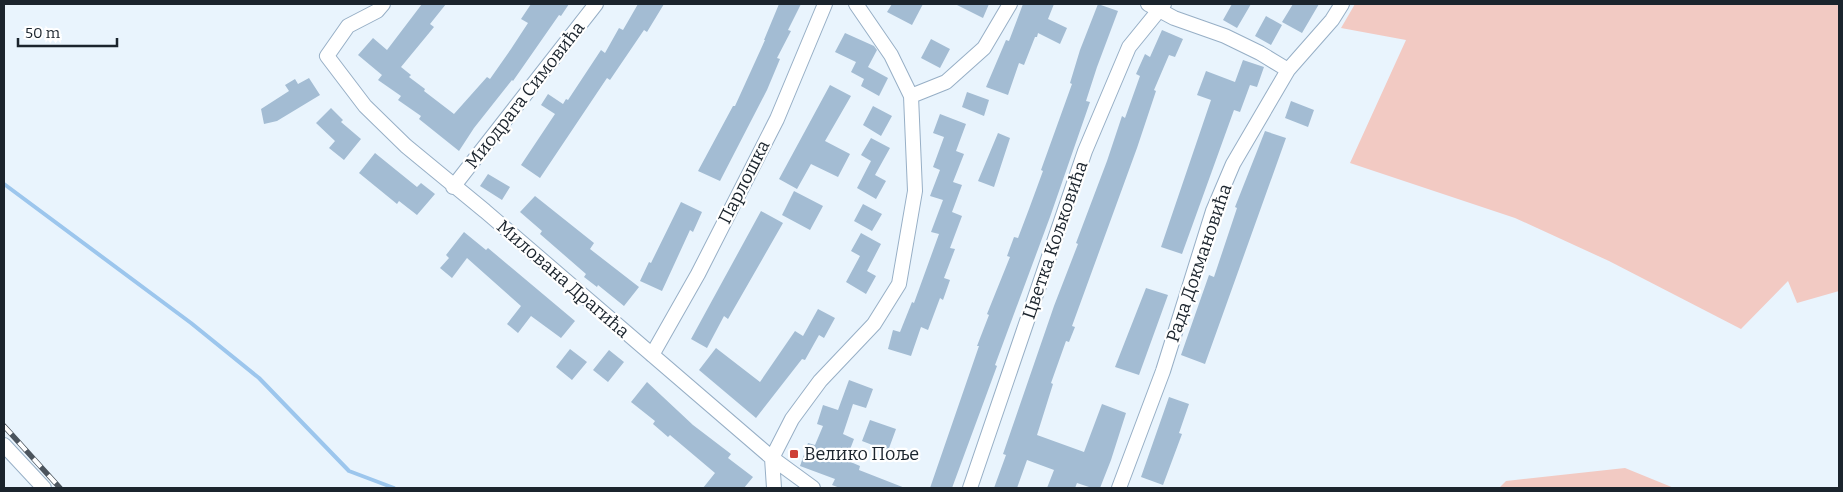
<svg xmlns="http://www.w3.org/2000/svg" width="1843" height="492" font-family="Bitter,serif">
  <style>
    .green { fill: #f2cac3 }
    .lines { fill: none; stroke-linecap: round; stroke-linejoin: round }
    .stream { stroke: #9cc6ed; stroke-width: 4 }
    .building { fill: #a3bcd3 }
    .minor-casing { stroke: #97afc6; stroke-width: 16 }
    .minor { stroke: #fff; stroke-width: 14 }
    .rail-casing { stroke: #4b545d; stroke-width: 5.5 }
    .rail { stroke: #fff; stroke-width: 4; stroke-dasharray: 11; stroke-linecap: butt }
    .poi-dot { fill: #cf4136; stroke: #fff; stroke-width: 2 }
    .labels { text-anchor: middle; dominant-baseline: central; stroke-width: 4.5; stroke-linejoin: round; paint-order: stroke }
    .street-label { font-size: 18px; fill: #1b242d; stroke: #fff }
    .poi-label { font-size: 18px; fill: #1b242d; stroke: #fff; text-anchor: start }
  </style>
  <rect width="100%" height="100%" fill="#e9f4fd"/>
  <path class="green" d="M 1355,4 L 1839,4 L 1839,291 L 1797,303 L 1788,281 L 1741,329 L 1609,261 L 1515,218 L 1350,163 L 1406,40 L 1341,28 Z
    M 1625,468 L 1674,488 L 1499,488 L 1506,481 Z"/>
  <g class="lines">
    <path class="stream" d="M 4,184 L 191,323 L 259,378 L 349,471 L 394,488"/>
  </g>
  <path class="building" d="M 422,4 L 446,4 L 430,24 L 434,27 L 401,67 L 411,75 L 409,77 L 425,89 L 424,91 L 454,114 L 487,77 L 490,79 L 511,49 L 528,23 L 521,19 L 531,4 L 569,4 L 561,16 L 559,15 L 513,81 L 512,80 L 474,128 L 459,151 L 419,119 L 421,116 L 398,100 L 401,96 L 378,80 L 382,75 L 358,55 L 373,38 L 387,50 Z
    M 638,4 L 664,4 L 647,32 L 644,30 L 610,80 L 607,78 L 540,178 L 521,165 L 555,114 L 541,105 L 548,94 L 563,104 L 566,99 L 568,100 L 601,50 L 605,53 L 619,28 L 623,30 Z
    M 779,4 L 801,4 L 788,30 L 791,31 L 777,58 L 780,59 L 767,90 L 720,181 L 698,171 L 733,106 L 735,106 L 765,40 L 764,40 Z
    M 892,4 L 923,4 L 912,25 L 887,12 Z
    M 955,4 L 989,4 L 983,18 Z
    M 1023,4 L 1054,4 L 1048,19 L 1067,28 L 1060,44 L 1038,33 L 1037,37 L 1035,37 L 1024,65 L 1019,63 L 1008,95 L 986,87 L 1006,40 L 1009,41 Z
    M 1098,4 L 1118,11 L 1097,67 L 1086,101 L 1090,102 L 1050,217 L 995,365 L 997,366 L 952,488 L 930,488 L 979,346 L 977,346 L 989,315 L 987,314 L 1010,257 L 1007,256 L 1014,237 L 1018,238 L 1029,209 L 1043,171 L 1041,170 L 1072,84 L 1070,83 L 1080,50 Z
    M 1232,4 L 1251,4 L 1237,28 L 1223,20 Z
    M 1293,4 L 1319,4 L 1302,33 L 1282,22 Z
    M 1266,16 L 1282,25 L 1271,45 L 1255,36 Z
    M 1162,30 L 1183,39 L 1175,57 L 1169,55 L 1154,90 L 1156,91 L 1137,148 L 1072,326 L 1075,327 L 1069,342 L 1066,341 L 1051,383 L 1053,384 L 1037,435 L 1084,452 L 1102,404 L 1126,413 L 1111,460 L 1100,488 L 1092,488 L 1077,483 L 1075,488 L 1047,488 L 1054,470 L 1027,460 L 1017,488 L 994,488 L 1006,455 L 1003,454 L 1054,306 L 1078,244 L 1076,243 L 1107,161 L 1122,116 L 1125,118 L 1140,76 L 1136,74 L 1145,54 L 1150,57 Z
    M 845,33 L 874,46 L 877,50 L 868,67 L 888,78 L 879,96 L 861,86 L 864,79 L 851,72 L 856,62 L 835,52 Z
    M 931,39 L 950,49 L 940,68 L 921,58 Z
    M 1243,60 L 1264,67 L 1257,87 L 1250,85 L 1240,112 L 1234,110 L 1182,254 L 1161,247 L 1211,100 L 1197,95 L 1206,71 L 1235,82 Z
    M 309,78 L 320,95 L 277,121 L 264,124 L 261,109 L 289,91 L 285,85 L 295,79 L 298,84 Z
    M 830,85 L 851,96 L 825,141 L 850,154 L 838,177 L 811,164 L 797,189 L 779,179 Z
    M 967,92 L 989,100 L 984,116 L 962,107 Z
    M 1291,101 L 1314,110 L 1308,127 L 1285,118 Z
    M 873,106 L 892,116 L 881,136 L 863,125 Z
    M 331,108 L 343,120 L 341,122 L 361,139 L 344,160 L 329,148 L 335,141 L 316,123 Z
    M 940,114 L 966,124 L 956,151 L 964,154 L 953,182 L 962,185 L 952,212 L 962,216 L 950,248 L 955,249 L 944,278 L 950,280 L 943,300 L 940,298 L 928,330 L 921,327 L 911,356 L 888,349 L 893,330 L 900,332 L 912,302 L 914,303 L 939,234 L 931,232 L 943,200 L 930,196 L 940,170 L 933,167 L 944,137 L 933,133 Z
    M 1265,131 L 1286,138 L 1205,364 L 1181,355 L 1209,275 L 1214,277 L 1237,208 L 1235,207 Z
    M 998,133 L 1010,138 L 994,187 L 978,181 Z
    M 871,138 L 890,148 L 875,175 L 886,181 L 876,199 L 857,188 L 871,161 L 861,155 Z
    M 375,153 L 417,187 L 421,183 L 435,194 L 417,215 L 399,201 L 397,204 L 359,173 Z
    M 488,174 L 510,187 L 502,200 L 480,186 Z
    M 794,191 L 823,206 L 810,230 L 782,215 Z
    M 535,196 L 594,243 L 590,249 L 639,287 L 624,306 L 598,285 L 597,287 L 584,277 L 586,274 L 540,234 L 542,231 L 520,212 Z
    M 681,202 L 702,212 L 693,232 L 690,230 L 662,291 L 640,281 L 649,262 L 651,263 Z
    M 863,204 L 882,214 L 872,231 L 854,221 Z
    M 761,211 L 783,223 L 728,319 L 724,316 L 707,348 L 691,339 Z
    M 464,232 L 486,250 L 488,248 L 575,321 L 561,338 L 531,316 L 518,333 L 507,324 L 521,306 L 467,258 L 452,278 L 440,268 L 449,258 L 446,255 Z
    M 861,233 L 881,244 L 867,271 L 876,276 L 866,294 L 846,282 L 860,256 L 851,251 Z
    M 1146,288 L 1168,295 L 1139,375 L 1115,367 Z
    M 818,309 L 835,318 L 824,338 L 819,335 L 805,360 L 802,359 L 756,418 L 699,370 L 716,348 L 760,382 L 795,331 L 803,336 Z
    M 570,349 L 587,362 L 572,380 L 556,367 Z
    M 609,350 L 624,362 L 608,382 L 593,370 Z
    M 849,380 L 873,389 L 866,408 L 853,404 L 843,434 L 854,439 L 846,460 L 860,466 L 859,470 L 905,488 L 840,488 L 832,485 L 835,479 L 800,466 L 808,443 L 815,445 L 823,426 L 817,424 L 823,405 L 838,410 Z
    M 647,382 L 693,425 L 731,454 L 728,458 L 753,477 L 744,488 L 703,488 L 715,473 L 670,435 L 668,437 L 653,424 L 655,421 L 631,402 Z
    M 1169,397 L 1189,404 L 1179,433 L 1182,434 L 1163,485 L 1141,477 Z
    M 870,420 L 896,429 L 888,451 L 862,441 Z"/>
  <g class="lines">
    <g class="minor-casing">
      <path id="minor" d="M 383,4 L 377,11 L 348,26 L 327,56 L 365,106 L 406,146 L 485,211 L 772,458 L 813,488
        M 1148,4 L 1174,18 L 1225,36 L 1260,53 L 1288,70
        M 911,96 L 946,82 L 984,48 L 1010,4
        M 453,187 L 596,4
        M 652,355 L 698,274 L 777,119 L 825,4
        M 4,445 L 44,488
        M 774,488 L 772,458 L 792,419 L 820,381 L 874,324 L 899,284 L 915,191 L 911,96 L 891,55 L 856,4
        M 970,488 L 1085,151 L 1129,47 L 1164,4
        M 1119,488 L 1163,371 L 1213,211 L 1233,164 L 1288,70 L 1332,20 L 1342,4"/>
    </g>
    <use href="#minor" class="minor"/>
    <g class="rail-casing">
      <path id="rail" d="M 4,426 L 60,488"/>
    </g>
    <use href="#rail" class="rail"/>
  </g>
  <rect class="poi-dot" x="789" y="449" width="10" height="10" rx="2.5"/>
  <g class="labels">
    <g class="street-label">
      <text transform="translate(525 95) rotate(-52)">Миодрага Симовића</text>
      <text transform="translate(744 182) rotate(-63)">Парлошка</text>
      <text transform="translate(1055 240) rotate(-71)">Цветка Кољковића</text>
      <text transform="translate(1199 263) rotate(-71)">Рада Докмановића</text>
      <text transform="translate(563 279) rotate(41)">Милована Драгића</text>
    </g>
    <g class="poi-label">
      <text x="804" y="454">Велико Поље</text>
    </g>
  </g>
  <rect width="1843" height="492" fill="none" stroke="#1b242d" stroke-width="10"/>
  <path d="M18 38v8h99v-8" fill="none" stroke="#1b242d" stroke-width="2.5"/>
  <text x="25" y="38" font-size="15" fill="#1b242d" stroke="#ffffff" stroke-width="4" paint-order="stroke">50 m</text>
</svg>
